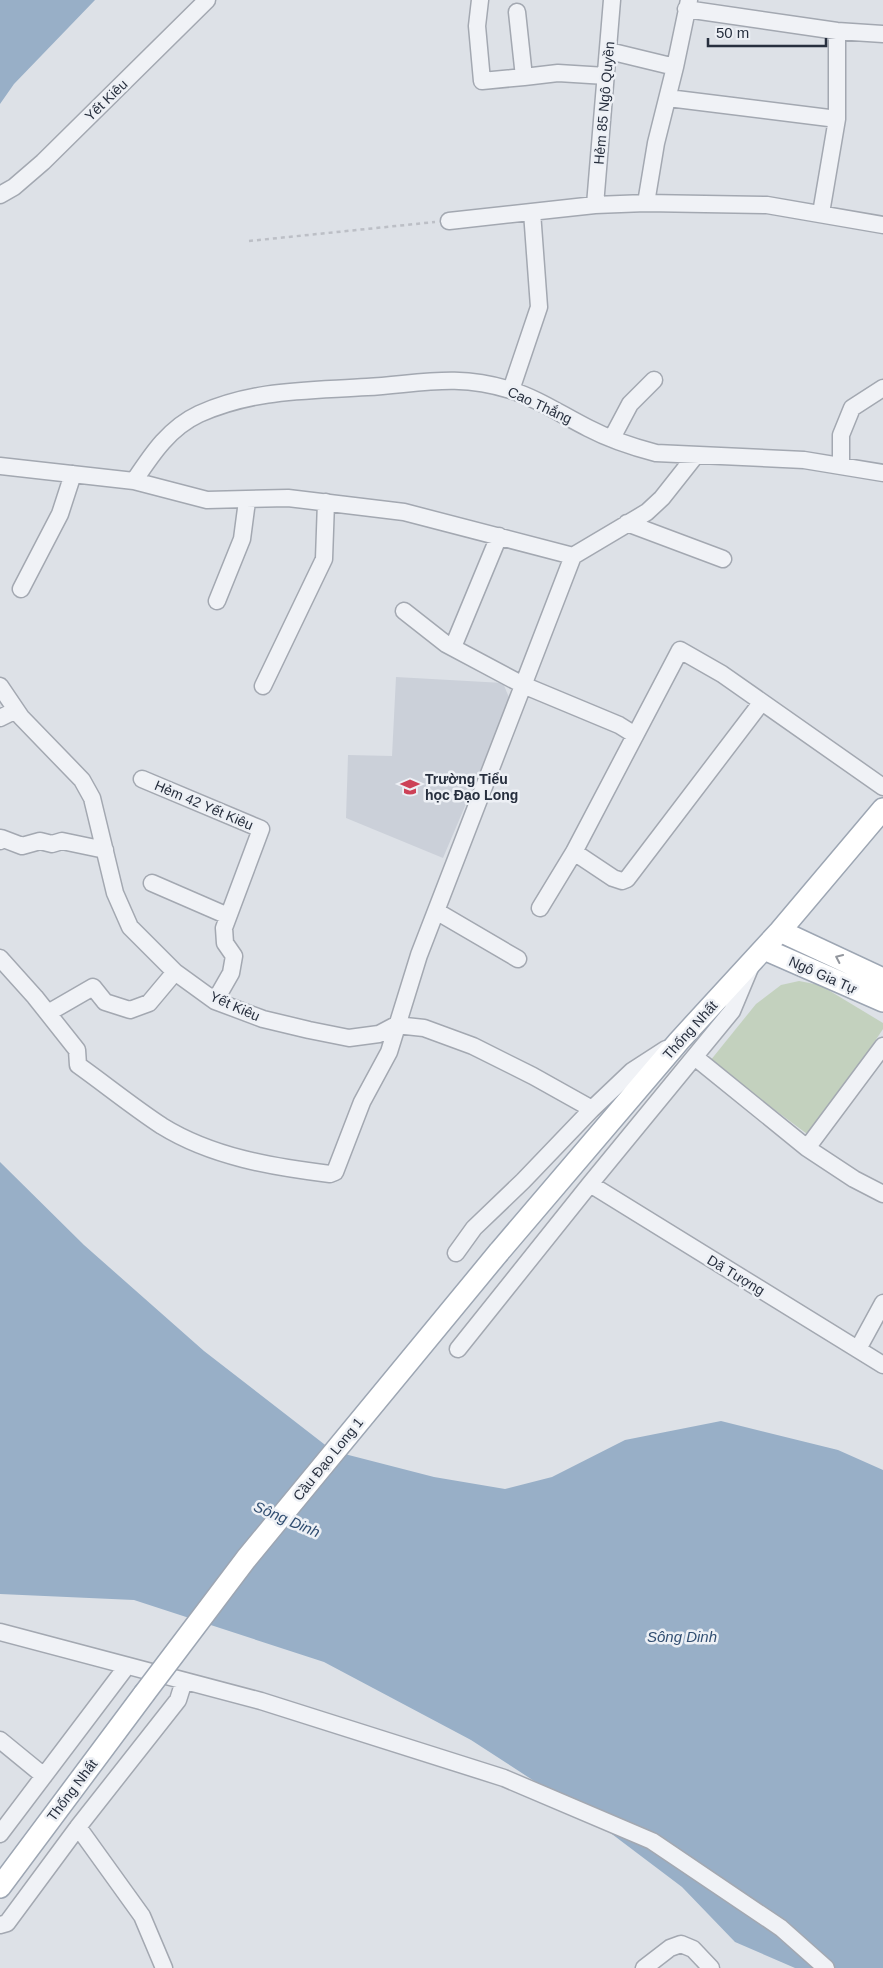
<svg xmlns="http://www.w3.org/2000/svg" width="883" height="1968" font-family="Arial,sans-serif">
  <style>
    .built { fill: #cbd0d9 }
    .green { fill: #c3d1be }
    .water { fill: #98afc7 }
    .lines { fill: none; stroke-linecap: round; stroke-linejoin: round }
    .minor-casing { stroke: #a3a8b1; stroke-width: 19 }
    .major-casing { stroke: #9da6b3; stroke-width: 24 }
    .path { stroke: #bcbfc6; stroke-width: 2.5; stroke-dasharray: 4 4; stroke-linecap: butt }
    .minor { stroke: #f0f2f6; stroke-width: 16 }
    .major { stroke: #fff; stroke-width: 21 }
    .major-bridge-casing { stroke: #9da6b3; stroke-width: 24; stroke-linecap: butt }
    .major-bridge { stroke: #fff; stroke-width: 21 }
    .oneway { stroke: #93979e }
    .labels { text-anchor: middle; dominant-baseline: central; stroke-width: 5; stroke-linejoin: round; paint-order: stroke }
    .street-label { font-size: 14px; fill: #272f3e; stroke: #edf0f5 }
    .poi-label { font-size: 14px; font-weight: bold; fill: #272f3e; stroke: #edf0f5; text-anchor: start }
    .water-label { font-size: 15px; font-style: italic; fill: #314e71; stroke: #edf0f5 }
  </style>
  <rect width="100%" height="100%" fill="#dde1e7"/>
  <path class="built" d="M 396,677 L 503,683 L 510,700 L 443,858 L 346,818 L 348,755 L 392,756 Z"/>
  <path class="green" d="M 799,981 L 820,985 L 883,1023 L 883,1029 L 811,1137 L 710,1061 L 756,1004 L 781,985 Z"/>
  <path class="water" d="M 0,0 L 95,0 L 14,84 L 0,104 Z
    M 0,1162 L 84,1245 L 204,1351 L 333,1451 L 434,1477 L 505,1489 L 552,1477 L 625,1440 L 721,1421 L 838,1450 L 883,1470 L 883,1968 L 795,1968 L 735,1942 L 682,1887 L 588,1816 L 471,1740 L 324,1662 L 134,1600 L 0,1594 Z"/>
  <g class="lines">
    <g class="minor-casing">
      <path id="minor" d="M 480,0 L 477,26 L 482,81 L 524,77
        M 686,9 L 837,31 L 883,34
        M 517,12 L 524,77 L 558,73 L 606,76
        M 609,51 L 675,67
        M 668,98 L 837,119
        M 0,195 L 14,187 L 43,162 L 207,0
        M 646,203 L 656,143 L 675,67 L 689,0
        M 595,205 L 612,0
        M 821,213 L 837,119 L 837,31
        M 449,221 L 595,205 L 646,203 L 767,205 L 883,225
        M 511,390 L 539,307 L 532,212
        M 612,438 L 630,404 L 654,380
        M 0,466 L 134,481 L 207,500 L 288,498 L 404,512 L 573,556
        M 841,466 L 841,435 L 852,408 L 883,388
        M 134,481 C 152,454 169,428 199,414 C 255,389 308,391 367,387 C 419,384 457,373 510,390 C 537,398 562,415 588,428 C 609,439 633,447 656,453 L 804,460 L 883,473
        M 627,523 L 723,559
        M 21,589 L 60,514 L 73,474
        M 217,601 L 242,539 L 247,501
        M 404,611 L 446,644 L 523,685 L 619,725 L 635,735
        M 453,647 L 499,536
        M 0,686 L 21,717 L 82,780 L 92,798 L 115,893 L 130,927 L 175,972 L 215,1001 L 263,1019 L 309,1030 L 349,1038 L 379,1034 L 396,1025 L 424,1028 L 473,1046 L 533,1076 L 592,1109
        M 263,686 L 324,559 L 326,502
        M 0,718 L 16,710
        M 142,779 L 261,829 L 224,928 L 225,943 L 234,956 L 231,973 L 215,1001
        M 0,841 L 1,838 L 22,846 L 40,841 L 52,844 L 62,841 L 105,850
        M 574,852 L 613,878 L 622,881 L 627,879 L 761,703
        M 152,883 L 228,916
        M 540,908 L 574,852 L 680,650 L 722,674 L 883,787
        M 436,911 L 518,959
        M 0,958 L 35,997 L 77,1050 L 78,1065 C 106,1085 133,1107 162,1126 C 212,1157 273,1167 330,1174 L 335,1172 L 362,1102 L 389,1052 L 419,955 L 573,556 L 647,512 L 662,498 L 696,455
        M 48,1013 L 93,987 L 105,1002 L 130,1010 L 149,1003 L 175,972
        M 696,1058 L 807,1148 L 854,1179 L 883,1194
        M 807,1148 L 883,1046
        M 590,1184 L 883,1365
        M 456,1253 L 474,1228 L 523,1181 L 592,1109 L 632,1071 L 666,1049
        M 458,1349 L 590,1184 L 732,1011 L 750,968
        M 858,1349 L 883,1303
        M 0,1632 L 261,1701 L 504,1778 L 652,1841 L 781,1928 L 826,1968
        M 0,1740 L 44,1776
        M 78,1827 L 142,1916 L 164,1968
        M 0,1834 L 127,1666
        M 0,1925 L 7,1923 L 78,1827 L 178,1700 L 184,1681
        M 644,1968 L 670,1948 L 681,1944 L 693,1949 L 711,1968"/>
    </g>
    <g class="major-casing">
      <path id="major" d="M 780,931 L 883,979
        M 764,949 L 883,1001
        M 499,1252 L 679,1041 L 780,931 L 883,809
        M 0,1887 L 144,1694"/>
    </g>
    <path class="path" d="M 249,241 L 435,222"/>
    <use href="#minor" class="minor"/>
    <use href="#major" class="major"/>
    <g class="major-bridge-casing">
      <path id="major-bridge" d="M 144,1694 L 246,1559 L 499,1252"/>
    </g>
    <use href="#major-bridge" class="major-bridge"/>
  </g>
  <defs><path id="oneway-chevron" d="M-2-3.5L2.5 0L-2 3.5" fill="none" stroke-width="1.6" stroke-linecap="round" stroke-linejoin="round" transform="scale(1.25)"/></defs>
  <use class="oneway" href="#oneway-chevron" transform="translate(839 958) rotate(-155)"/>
  <defs>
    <g id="school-bare" transform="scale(1.5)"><path d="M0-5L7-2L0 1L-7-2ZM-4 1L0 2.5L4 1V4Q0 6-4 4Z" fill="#cd4157" stroke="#edf0f5" stroke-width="2.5" paint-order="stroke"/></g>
  </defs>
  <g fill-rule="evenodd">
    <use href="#school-bare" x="410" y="787"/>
  </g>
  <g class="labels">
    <g class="street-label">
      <text transform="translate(106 100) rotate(-44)">Yết Kiêu</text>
      <text transform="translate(604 103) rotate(-85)">Hẻm 85 Ngô Quyền</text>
      <text transform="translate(540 405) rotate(25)">Cao Thắng</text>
      <text transform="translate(204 805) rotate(23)">Hẻm 42 Yết Kiêu</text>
      <text transform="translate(823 975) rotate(24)">Ngô Gia Tự</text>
      <text transform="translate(235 1006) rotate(24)">Yết Kiêu</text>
      <text transform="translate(690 1030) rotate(-48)">Thống Nhất</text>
      <text transform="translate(736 1275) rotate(31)">Dã Tượng</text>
      <text transform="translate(328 1459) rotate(-51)">Cầu Đạo Long 1</text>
      <text transform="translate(72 1790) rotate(-53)">Thống Nhất</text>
    </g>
    <g class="poi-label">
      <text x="425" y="779">Trường Tiểu<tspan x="425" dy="16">học Đạo Long</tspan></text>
    </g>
    <g class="water-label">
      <text transform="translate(287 1519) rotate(23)">Sông Dinh</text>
      <text x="682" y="1636">Sông Dinh</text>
    </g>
  </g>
  <path d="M708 38v8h118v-8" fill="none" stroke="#272f3e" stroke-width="2.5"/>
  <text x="716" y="38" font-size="15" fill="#272f3e" stroke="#edf0f5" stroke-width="4" paint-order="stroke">50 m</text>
</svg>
